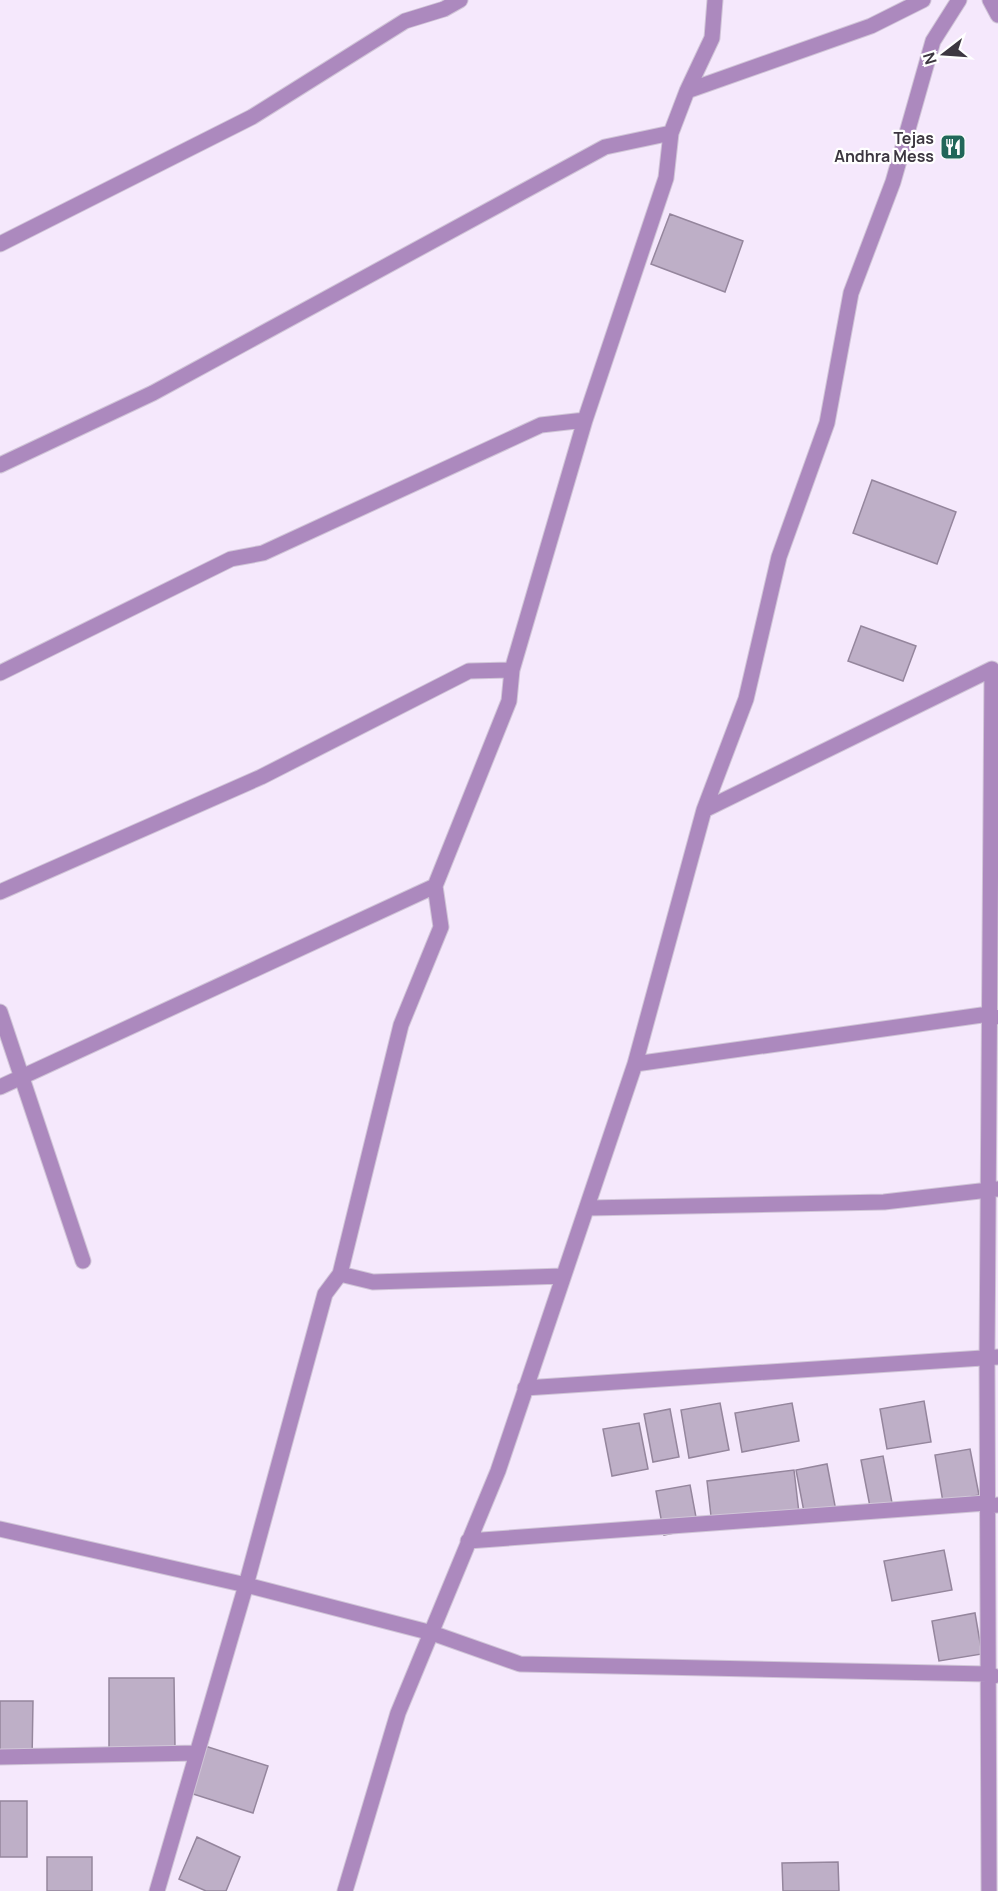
<svg xmlns="http://www.w3.org/2000/svg" width="998" height="1891" font-family="Manrope,sans-serif">
  <style>
    .building { fill: #beafc7; stroke: #95869d; stroke-width: 1.5 }
    .lines { fill: none; stroke-linecap: round; stroke-linejoin: round }
    .minor-casing { stroke: #d0c5d7; stroke-width: 17 }
    .minor { stroke: #ac89be; stroke-width: 15 }
    .labels { text-anchor: middle; dominant-baseline: central; stroke-width: 4.5; stroke-linejoin: round; paint-order: stroke }
    .poi-label { font-size: 16px; font-weight: bold; fill: #3d3741; stroke: #fff; text-anchor: end }
  </style>
  <rect width="100%" height="100%" fill="#f5e8fc"/>
  <path class="building" d="M 670,214 L 743,241 L 725,292 L 651,264 Z
    M 872,480 L 956,512 L 937,564 L 853,533 Z
    M 861,626 L 916,646 L 903,681 L 848,661 Z
    M 924,1401 L 931,1442 L 887,1449 L 880,1409 Z
    M 720,1403 L 729,1450 L 689,1458 L 681,1410 Z
    M 792,1403 L 799,1441 L 742,1452 L 735,1413 Z
    M 670,1409 L 679,1457 L 653,1462 L 644,1414 Z
    M 639,1423 L 648,1469 L 612,1476 L 603,1429 Z
    M 970,1449 L 979,1495 L 943,1502 L 935,1455 Z
    M 883,1456 L 893,1508 L 871,1512 L 861,1460 Z
    M 827,1464 L 836,1511 L 805,1517 L 796,1470 Z
    M 794,1470 L 799,1513 L 712,1525 L 707,1481 Z
    M 690,1485 L 698,1528 L 664,1535 L 656,1491 Z
    M 944,1550 L 952,1590 L 892,1601 L 884,1561 Z
    M 975,1613 L 982,1654 L 939,1661 L 932,1621 Z
    M 109,1678 L 174,1678 L 175,1748 L 109,1748 Z
    M 0,1701 L 33,1701 L 32,1762 L 0,1761 Z
    M 205,1746 L 268,1766 L 253,1813 L 190,1793 Z
    M 0,1801 L 27,1801 L 27,1857 L 0,1857 Z
    M 197,1837 L 240,1857 L 226,1891 L 206,1891 L 179,1879 Z
    M 47,1857 L 92,1857 L 92,1891 L 47,1891 Z
    M 838,1862 L 839,1891 L 783,1891 L 782,1863 Z"/>
  <g class="lines">
    <g class="minor-casing">
      <path id="minor" d="M 990,0 L 998,15
        M 687,91 L 871,26 L 923,0
        M 0,244 L 252,117 L 405,21 L 444,9 L 460,0
        M 0,465 L 153,393 L 605,147 L 671,133
        M 0,673 L 231,559 L 263,553 L 541,425 L 585,420
        M 704,810 L 992,669 L 987,1358 L 989,1891
        M 0,892 L 261,777 L 469,671 L 512,670
        M 0,1012 L 83,1261
        M 635,1064 L 989,1014 L 989,1017 L 995,1017
        M 0,1087 L 435,886
        M 588,1208 L 884,1202 L 998,1189
        M 340,1274 L 373,1282 L 563,1276
        M 525,1388 L 998,1357
        M 0,1529 L 246,1585 L 432,1633 L 520,1664 L 987,1674 L 988,1677 L 994,1676
        M 468,1541 L 986,1503 L 987,1506 L 998,1505
        M 0,1757 L 197,1753
        M 157,1891 L 246,1585 L 325,1294 L 340,1274 L 401,1025 L 441,927 L 435,886 L 509,701 L 512,670 L 585,420 L 666,178 L 671,133 L 687,91 L 712,38 L 715,0
        M 345,1891 L 398,1713 L 498,1471 L 635,1064 L 704,810 L 746,699 L 779,557 L 827,423 L 851,293 L 893,182 L 933,41 L 959,0"/>
    </g>
    <use href="#minor" class="minor"/>
  </g>
  <defs>
    <g id="restaurant-square" transform="scale(1.35)"><rect x="-9" y="-9" width="18" height="18" rx="4" fill="#216759" stroke="#fff"/><path d="M-5-6h1v4h1v-4h1v4h1v-4h1v5L-1.5 .5V6h-2V.5L-5-1ZM5-6V6H3V1.5H1.5Q1.5-4 5-6Z" fill="#fff"/></g>
  </defs>
  <g fill-rule="evenodd">
    <use href="#restaurant-square" x="953" y="147"/>
  </g>
  <g class="labels">
    <g class="poi-label">
      <text x="934" y="138">Tejas<tspan x="934" dy="18">Andhra Mess</tspan></text>
    </g>
  </g>
  <g transform="translate(944 54) rotate(253)" stroke="#ffffff" stroke-width="4.5" paint-order="stroke">
  <path d="M0-4.5L10 22L0 15L-10 22Z" fill="#3d3741"/>
  <text y="-9" font-size="16" font-weight="bold" text-anchor="middle" fill="#3d3741">N</text>
  </g>
</svg>
